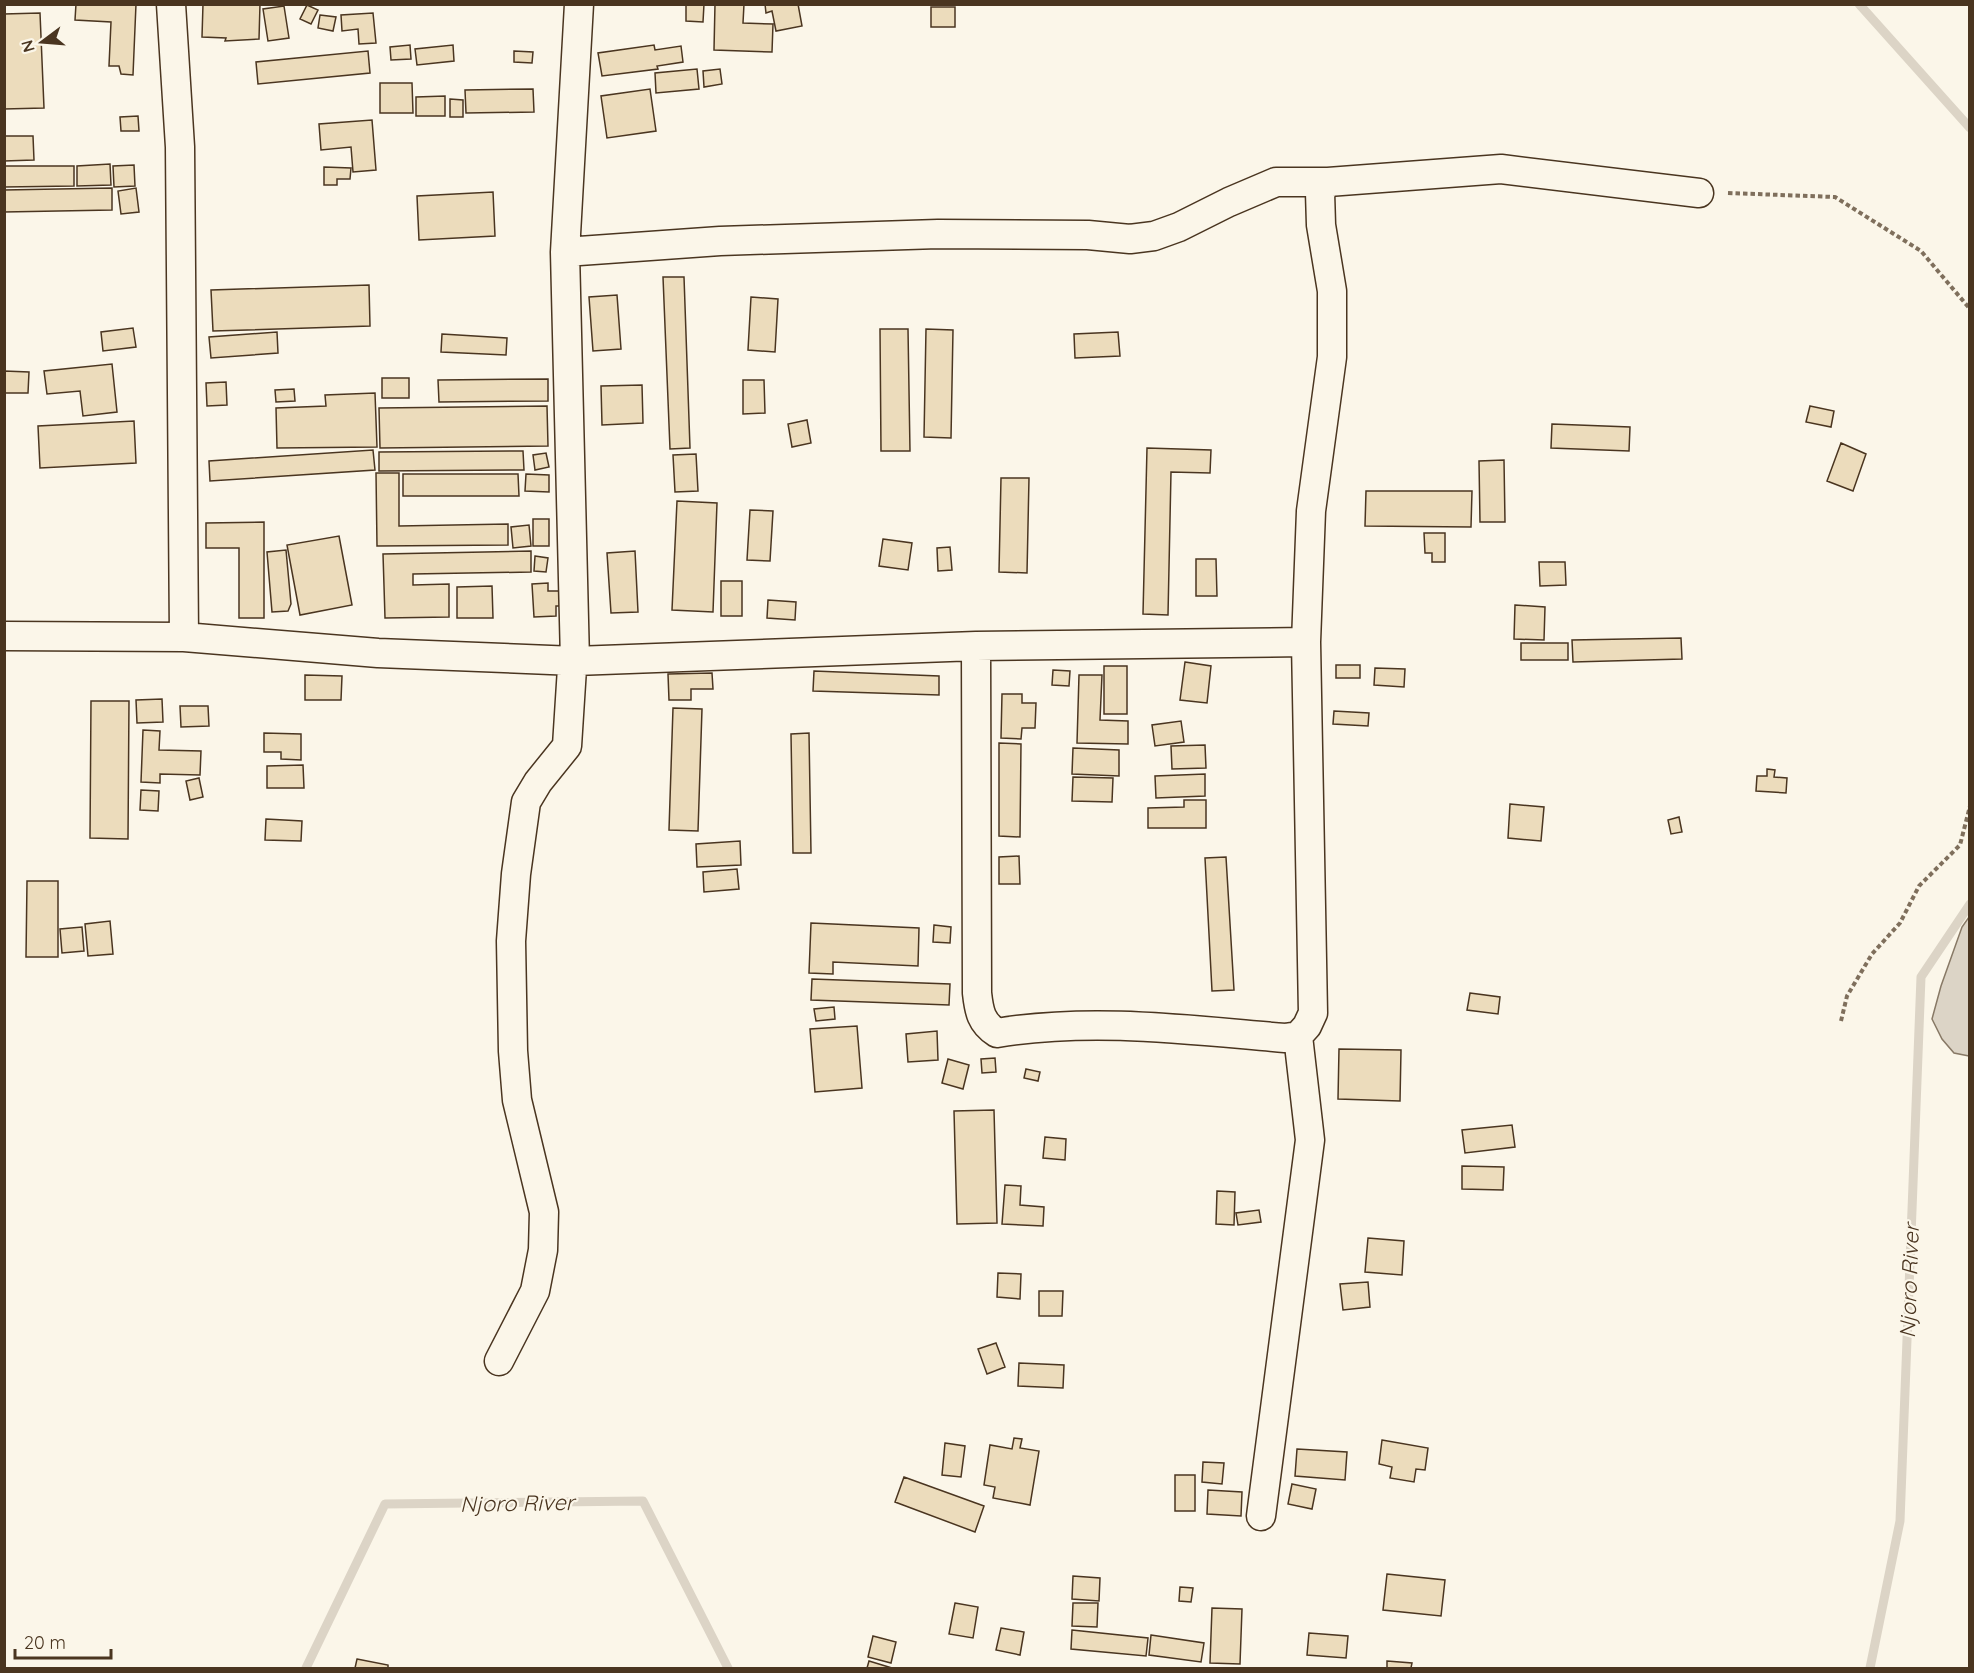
<svg xmlns="http://www.w3.org/2000/svg" width="1974" height="1673" font-family="Quicksand,sans-serif">
  <style>
    .water { fill: #dcd4c6; stroke: #887966; stroke-width: 1.5 }
    .lines { fill: none; stroke-linecap: round; stroke-linejoin: round }
    .stream { stroke: #dcd4c6; stroke-width: 9 }
    .building { fill: #ecdcbc; stroke: #4a3520; stroke-width: 1.5 }
    .street-casing { stroke: #4a3520; stroke-width: 31 }
    .path { stroke: #7f6f5c; stroke-width: 4; stroke-dasharray: 4.5 3; stroke-linecap: butt }
    .street { stroke: #fbf6e9; stroke-width: 28 }
    .labels { text-anchor: middle; dominant-baseline: central; stroke-width: 4.5; stroke-linejoin: round; paint-order: stroke }
    .water-label { font-size: 22px; font-style: italic; fill: #4a3520; stroke: #fbf6e9 }
  </style>
  <rect width="100%" height="100%" fill="#fbf6e9"/>
  <path class="water" d="M 1969,917 L 1970,1056 L 1969,1056 L 1954,1053 L 1942,1039 L 1932,1019 L 1941,986 L 1962,927 Z"/>
  <g class="lines">
    <path class="stream" d="M 1859,4 L 1970,128
      M 306,1668 L 385,1504 L 643,1501 L 728,1668
      M 1870,1668 L 1900,1521 L 1921,977 L 1970,904"/>
  </g>
  <path class="building" d="M 76,4 L 136,4 L 133,75 L 121,74 L 119,66 L 109,66 L 111,22 L 75,20 Z
    M 203,4 L 260,4 L 259,39 L 225,41 L 226,38 L 202,37 Z
    M 686,4 L 704,4 L 703,22 L 686,21 Z
    M 715,4 L 744,4 L 743,23 L 773,24 L 772,52 L 714,50 Z
    M 765,4 L 798,4 L 802,26 L 776,31 L 772,11 L 766,13 Z
    M 307,5 L 318,10 L 311,24 L 300,19 Z
    M 284,6 L 289,38 L 268,41 L 263,9 Z
    M 931,7 L 955,7 L 955,27 L 931,27 Z
    M 40,13 L 44,108 L 4,109 L 4,14 Z
    M 373,13 L 376,43 L 359,44 L 358,29 L 342,31 L 341,15 Z
    M 320,15 L 336,17 L 333,31 L 318,28 Z
    M 410,45 L 411,59 L 391,60 L 390,47 Z
    M 453,45 L 454,61 L 417,65 L 415,49 Z
    M 654,45 L 655,50 L 681,46 L 683,62 L 657,66 L 658,69 L 602,76 L 598,53 Z
    M 368,51 L 370,73 L 258,84 L 256,62 Z
    M 514,51 L 533,52 L 532,63 L 514,62 Z
    M 697,69 L 699,89 L 656,93 L 655,73 Z
    M 720,69 L 722,84 L 704,87 L 703,71 Z
    M 380,83 L 412,83 L 413,113 L 380,113 Z
    M 533,89 L 534,112 L 466,113 L 465,90 Z
    M 650,89 L 656,131 L 607,138 L 601,96 Z
    M 445,96 L 445,116 L 416,116 L 416,97 Z
    M 450,99 L 463,100 L 463,117 L 450,117 Z
    M 138,116 L 139,131 L 121,131 L 120,117 Z
    M 372,120 L 376,170 L 353,172 L 351,147 L 321,150 L 319,124 Z
    M 4,136 L 33,136 L 34,160 L 4,161 Z
    M 110,164 L 111,185 L 77,186 L 77,166 Z
    M 134,165 L 135,186 L 114,187 L 113,166 Z
    M 4,166 L 74,166 L 74,186 L 4,187 Z
    M 324,167 L 351,168 L 350,179 L 337,179 L 337,185 L 324,185 Z
    M 112,188 L 112,210 L 4,212 L 4,190 Z
    M 136,188 L 139,212 L 121,214 L 118,191 Z
    M 493,192 L 495,236 L 419,240 L 417,196 Z
    M 663,277 L 684,277 L 690,448 L 670,449 Z
    M 369,285 L 370,326 L 213,331 L 211,290 Z
    M 617,295 L 621,349 L 593,351 L 589,297 Z
    M 751,297 L 778,299 L 775,352 L 748,350 Z
    M 133,328 L 136,347 L 103,351 L 101,332 Z
    M 880,329 L 908,329 L 910,451 L 881,451 Z
    M 926,329 L 953,330 L 951,438 L 924,437 Z
    M 277,332 L 278,353 L 211,358 L 209,337 Z
    M 1118,332 L 1120,356 L 1075,358 L 1074,334 Z
    M 442,334 L 507,338 L 506,355 L 441,352 Z
    M 112,364 L 117,412 L 83,416 L 80,391 L 47,394 L 44,371 Z
    M 4,371 L 29,372 L 28,393 L 4,393 Z
    M 382,378 L 409,378 L 409,398 L 382,398 Z
    M 548,379 L 548,401 L 439,402 L 438,380 Z
    M 743,380 L 764,380 L 765,413 L 743,414 Z
    M 226,382 L 227,405 L 207,406 L 206,383 Z
    M 642,385 L 643,423 L 602,425 L 601,386 Z
    M 294,389 L 295,401 L 276,402 L 275,390 Z
    M 375,393 L 377,447 L 277,448 L 276,408 L 326,406 L 325,395 Z
    M 547,406 L 548,446 L 380,448 L 379,408 Z
    M 1810,406 L 1834,411 L 1831,427 L 1806,422 Z
    M 807,420 L 811,443 L 792,447 L 788,424 Z
    M 134,421 L 136,463 L 40,468 L 38,426 Z
    M 1552,424 L 1630,427 L 1629,451 L 1551,448 Z
    M 1841,443 L 1866,454 L 1853,491 L 1827,481 Z
    M 1147,448 L 1211,450 L 1210,473 L 1171,472 L 1168,615 L 1143,614 Z
    M 373,450 L 375,470 L 210,481 L 209,461 Z
    M 523,451 L 524,470 L 379,471 L 379,452 Z
    M 546,453 L 549,467 L 535,470 L 533,455 Z
    M 696,454 L 698,491 L 675,492 L 673,455 Z
    M 1504,460 L 1505,522 L 1480,522 L 1479,461 Z
    M 376,473 L 399,473 L 399,526 L 508,524 L 508,545 L 377,546 Z
    M 403,474 L 518,474 L 519,496 L 403,496 Z
    M 526,474 L 549,475 L 549,492 L 525,491 Z
    M 1001,478 L 1029,478 L 1027,573 L 999,572 Z
    M 1366,491 L 1472,491 L 1471,527 L 1365,526 Z
    M 677,501 L 717,503 L 713,612 L 672,610 Z
    M 750,510 L 773,511 L 770,561 L 747,560 Z
    M 533,519 L 549,519 L 549,546 L 533,546 Z
    M 264,522 L 264,618 L 239,618 L 239,548 L 206,548 L 206,523 Z
    M 529,525 L 531,546 L 513,548 L 511,527 Z
    M 1424,533 L 1445,533 L 1445,562 L 1432,562 L 1432,553 L 1425,553 Z
    M 339,536 L 352,605 L 300,615 L 287,545 Z
    M 883,539 L 912,543 L 908,570 L 879,566 Z
    M 950,547 L 952,570 L 938,571 L 937,548 Z
    M 286,550 L 291,604 L 288,611 L 272,612 L 267,552 Z
    M 531,551 L 531,572 L 413,574 L 413,585 L 449,584 L 449,617 L 385,618 L 383,554 Z
    M 635,551 L 638,612 L 611,613 L 607,553 Z
    M 535,556 L 548,558 L 546,572 L 534,571 Z
    M 1196,559 L 1216,559 L 1217,596 L 1196,596 Z
    M 1539,562 L 1565,562 L 1566,585 L 1540,586 Z
    M 721,581 L 742,581 L 742,616 L 721,616 Z
    M 548,583 L 548,591 L 562,591 L 563,606 L 556,606 L 556,616 L 534,617 L 532,584 Z
    M 492,586 L 493,618 L 457,618 L 457,587 Z
    M 768,600 L 796,602 L 795,620 L 767,618 Z
    M 1515,605 L 1545,607 L 1544,640 L 1514,639 Z
    M 1681,638 L 1682,659 L 1573,662 L 1572,640 Z
    M 1521,643 L 1568,643 L 1568,660 L 1521,660 Z
    M 1185,662 L 1211,666 L 1207,703 L 1180,700 Z
    M 1336,665 L 1360,665 L 1360,678 L 1336,678 Z
    M 1104,666 L 1127,666 L 1127,714 L 1104,714 Z
    M 1375,668 L 1405,669 L 1404,687 L 1374,685 Z
    M 1053,670 L 1070,671 L 1069,686 L 1052,685 Z
    M 814,671 L 939,676 L 939,695 L 813,691 Z
    M 712,673 L 713,689 L 691,689 L 691,700 L 669,700 L 668,674 Z
    M 305,675 L 342,676 L 341,700 L 305,700 Z
    M 1079,675 L 1102,675 L 1100,720 L 1128,721 L 1128,744 L 1077,743 Z
    M 1002,694 L 1022,694 L 1022,703 L 1036,703 L 1035,728 L 1022,728 L 1021,739 L 1001,738 Z
    M 162,699 L 163,722 L 137,723 L 136,700 Z
    M 91,701 L 129,701 L 128,839 L 90,838 Z
    M 180,706 L 208,706 L 209,726 L 181,727 Z
    M 673,708 L 702,709 L 698,831 L 669,830 Z
    M 1334,711 L 1369,713 L 1368,726 L 1333,724 Z
    M 1181,721 L 1184,742 L 1155,746 L 1152,725 Z
    M 143,730 L 160,731 L 159,750 L 201,751 L 200,775 L 160,774 L 160,783 L 141,782 Z
    M 264,733 L 301,734 L 301,760 L 281,759 L 281,752 L 264,752 Z
    M 809,733 L 811,853 L 793,853 L 791,734 Z
    M 999,743 L 1021,744 L 1020,837 L 999,836 Z
    M 1205,745 L 1206,768 L 1172,769 L 1171,746 Z
    M 1073,748 L 1119,750 L 1119,776 L 1072,774 Z
    M 303,765 L 304,788 L 267,788 L 267,766 Z
    M 1767,769 L 1775,770 L 1774,777 L 1787,778 L 1786,793 L 1756,791 L 1757,776 L 1767,776 Z
    M 1205,774 L 1205,796 L 1156,798 L 1155,776 Z
    M 1073,777 L 1113,778 L 1112,802 L 1072,801 Z
    M 199,778 L 203,797 L 190,800 L 186,781 Z
    M 141,790 L 159,791 L 158,811 L 140,810 Z
    M 1184,800 L 1206,800 L 1206,828 L 1148,828 L 1148,808 L 1184,807 Z
    M 1510,804 L 1544,807 L 1541,841 L 1508,838 Z
    M 1679,817 L 1682,832 L 1671,834 L 1668,820 Z
    M 266,819 L 302,821 L 301,841 L 265,840 Z
    M 740,841 L 741,865 L 697,867 L 696,844 Z
    M 1019,856 L 1020,884 L 999,884 L 999,857 Z
    M 1226,857 L 1234,990 L 1212,991 L 1205,858 Z
    M 737,869 L 739,889 L 704,892 L 703,872 Z
    M 27,881 L 58,881 L 58,957 L 26,957 Z
    M 110,921 L 113,954 L 88,956 L 85,924 Z
    M 811,923 L 919,928 L 918,966 L 833,962 L 833,974 L 809,973 Z
    M 934,925 L 951,927 L 950,943 L 933,942 Z
    M 82,927 L 84,951 L 62,953 L 60,929 Z
    M 812,979 L 950,984 L 949,1005 L 811,1000 Z
    M 1470,993 L 1500,997 L 1498,1014 L 1467,1010 Z
    M 834,1007 L 835,1019 L 816,1021 L 814,1009 Z
    M 857,1026 L 862,1088 L 815,1092 L 810,1029 Z
    M 937,1031 L 938,1060 L 908,1062 L 906,1034 Z
    M 1339,1049 L 1401,1050 L 1400,1101 L 1338,1099 Z
    M 995,1058 L 996,1072 L 982,1073 L 981,1059 Z
    M 948,1059 L 969,1065 L 963,1089 L 942,1083 Z
    M 1026,1069 L 1040,1072 L 1038,1081 L 1024,1078 Z
    M 994,1110 L 997,1223 L 957,1224 L 954,1111 Z
    M 1512,1125 L 1515,1147 L 1465,1153 L 1462,1130 Z
    M 1045,1137 L 1066,1139 L 1065,1160 L 1043,1158 Z
    M 1462,1166 L 1504,1167 L 1503,1190 L 1462,1189 Z
    M 1005,1185 L 1021,1186 L 1020,1205 L 1044,1207 L 1043,1226 L 1002,1224 Z
    M 1217,1191 L 1235,1192 L 1234,1225 L 1216,1224 Z
    M 1259,1210 L 1261,1222 L 1238,1225 L 1236,1213 Z
    M 1368,1238 L 1404,1241 L 1402,1275 L 1365,1272 Z
    M 998,1273 L 1021,1274 L 1020,1299 L 997,1297 Z
    M 1368,1282 L 1370,1307 L 1343,1310 L 1340,1284 Z
    M 1039,1291 L 1063,1291 L 1062,1316 L 1039,1316 Z
    M 996,1343 L 1005,1367 L 987,1374 L 978,1349 Z
    M 1019,1363 L 1064,1365 L 1063,1388 L 1018,1386 Z
    M 1014,1438 L 1022,1439 L 1020,1448 L 1039,1451 L 1030,1505 L 993,1498 L 995,1487 L 984,1485 L 990,1445 L 1012,1449 Z
    M 1382,1440 L 1428,1448 L 1425,1470 L 1416,1469 L 1414,1482 L 1390,1478 L 1392,1467 L 1379,1464 Z
    M 945,1443 L 965,1446 L 961,1477 L 942,1475 Z
    M 1297,1449 L 1347,1452 L 1345,1480 L 1295,1476 Z
    M 1203,1462 L 1224,1463 L 1222,1484 L 1202,1482 Z
    M 1175,1475 L 1195,1475 L 1195,1511 L 1175,1511 Z
    M 904,1477 L 984,1506 L 975,1532 L 895,1502 Z
    M 1292,1484 L 1316,1489 L 1312,1509 L 1288,1504 Z
    M 1208,1490 L 1242,1492 L 1241,1516 L 1207,1514 Z
    M 1387,1574 L 1445,1580 L 1441,1616 L 1383,1610 Z
    M 1073,1576 L 1100,1578 L 1099,1601 L 1072,1599 Z
    M 1180,1587 L 1193,1588 L 1191,1602 L 1179,1601 Z
    M 955,1603 L 978,1607 L 973,1638 L 949,1634 Z
    M 1073,1603 L 1098,1603 L 1097,1627 L 1072,1626 Z
    M 1212,1608 L 1242,1609 L 1240,1664 L 1210,1663 Z
    M 1001,1628 L 1024,1632 L 1020,1655 L 996,1650 Z
    M 1072,1630 L 1148,1638 L 1146,1656 L 1071,1649 Z
    M 1309,1633 L 1348,1636 L 1346,1658 L 1307,1655 Z
    M 1151,1635 L 1204,1643 L 1201,1662 L 1149,1655 Z
    M 873,1636 L 896,1642 L 891,1663 L 868,1657 Z
    M 357,1659 L 388,1665 L 388,1668 L 355,1668 Z
    M 869,1661 L 892,1668 L 867,1668 Z
    M 1387,1661 L 1412,1663 L 1411,1668 L 1387,1668 Z"/>
  <g class="lines">
    <g class="street-casing">
      <path id="street" d="M 171,4 L 180,147 L 184,637 L 378,653 L 575,661 L 976,646 L 1306,642
        M 565,252 L 720,241 L 938,234 L 1088,235 L 1130,239 L 1154,236 L 1179,227 L 1229,202 L 1276,182 L 1328,182 L 1501,169 L 1699,193
        M 4,636 L 184,637
        M 976,646 L 977,993 C 979,1011 981,1023 997,1033 C 1092,1017 1190,1030 1285,1038 L 1298,1036 L 1307,1026 L 1313,1013 L 1306,642 L 1311,511 L 1332,357 L 1332,291 L 1321,225 L 1320,192 L 1328,182
        M 499,1361 L 535,1291 L 543,1250 L 544,1212 L 517,1100 L 513,1051 L 511,941 L 516,874 L 526,802 L 538,782 L 567,746 L 572,668 L 575,661 L 565,252 L 579,4
        M 1261,1516 L 1310,1140 L 1298,1036"/>
    </g>
    <path class="path" d="M 1728,193 L 1835,197 L 1921,251 L 1970,309
      M 1841,1021 L 1847,996 L 1872,954 L 1900,923 L 1919,886 L 1960,845 L 1970,806"/>
    <use href="#street" class="street"/>
  </g>
  <g class="labels">
    <g class="water-label">
      <text transform="translate(1909 1281) rotate(-88)">Njoro River</text>
      <text transform="translate(517 1503) rotate(-1)">Njoro River</text>
    </g>
  </g>
  <rect width="1974" height="1673" fill="none" stroke="#4a3520" stroke-width="12"/>
  <g transform="translate(42 42) rotate(254)" stroke="#fbf6e9" stroke-width="4.5" paint-order="stroke">
  <path d="M0-4.5L10 22L0 15L-10 22Z" fill="#4a3520"/>
  <text y="-9" font-size="16" font-weight="bold" text-anchor="middle" fill="#4a3520">N</text>
  </g>
  <path d="M15 1649v9h96v-9" fill="none" stroke="#4a3520" stroke-width="3"/>
  <text x="24" y="1649" font-size="18" fill="#4a3520" stroke="#fbf6e9" stroke-width="4.5" paint-order="stroke">20 m</text>
</svg>
